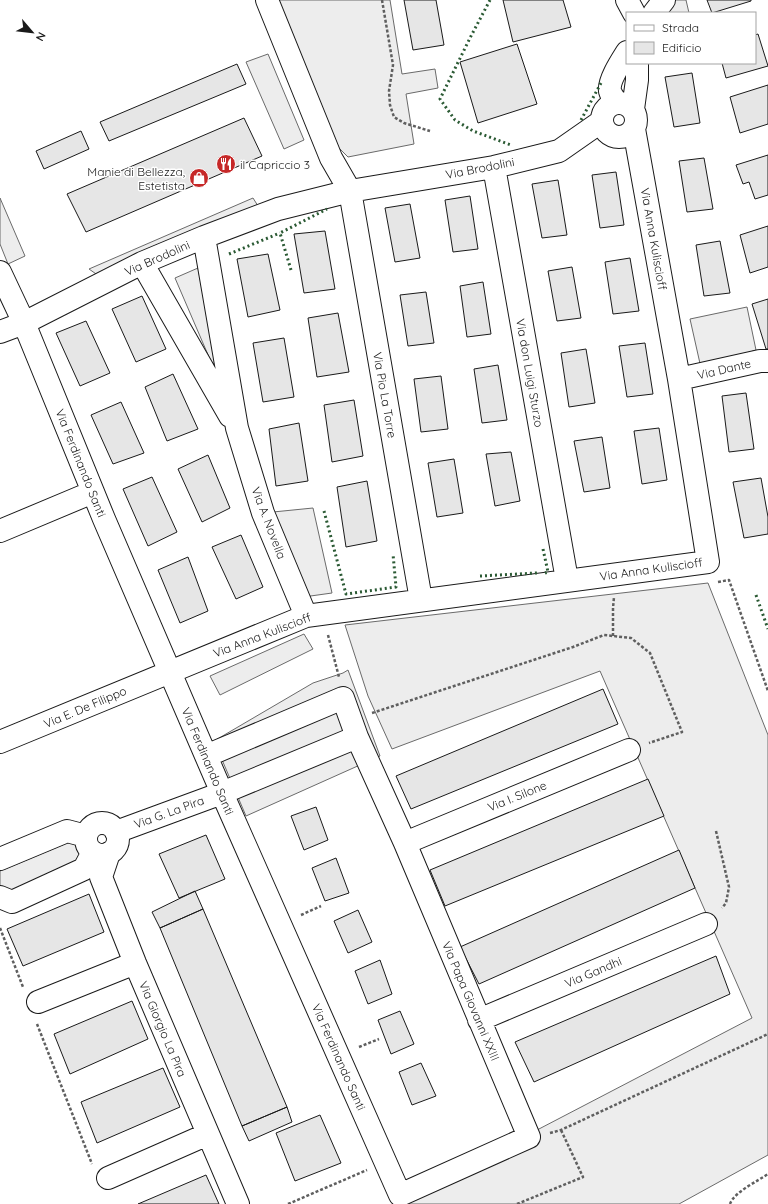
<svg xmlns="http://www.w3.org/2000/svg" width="768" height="1204" font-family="Quicksand,sans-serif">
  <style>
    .built { fill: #ededed; stroke: #6a6a6a }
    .building { fill: #e6e6e6; stroke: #1a1a1a }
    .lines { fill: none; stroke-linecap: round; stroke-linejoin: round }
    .minor-casing { stroke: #1a1a1a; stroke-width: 24 }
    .path { stroke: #5f5f5f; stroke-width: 2.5; stroke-dasharray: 3 2; stroke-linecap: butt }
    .minor { stroke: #fff; stroke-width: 22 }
    .hedge { stroke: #2b5a34; stroke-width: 3; stroke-dasharray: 2 3; stroke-linecap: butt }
    .labels { text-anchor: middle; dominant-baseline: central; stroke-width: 3; stroke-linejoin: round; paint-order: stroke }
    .poi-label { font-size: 12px; fill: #1a1a1a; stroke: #fff; text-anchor: start }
    .street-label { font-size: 12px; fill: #1a1a1a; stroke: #fff }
  </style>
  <rect width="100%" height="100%" fill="#fff"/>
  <path class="built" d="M 277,0 L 390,0 L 402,74 L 435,69 L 438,88 L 406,94 L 414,144 L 348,157 L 337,146 Z
    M 674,0 L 686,0 L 689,13 L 665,13 Z
    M 268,54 L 304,140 L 284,149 L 246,62 Z
    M 0,198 L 25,256 L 8,264 L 0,244 Z
    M 253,198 L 258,206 L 99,276 L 89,269 Z
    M 198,268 L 221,385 L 175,278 Z
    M 747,307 L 756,350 L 701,368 L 690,319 Z
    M 313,508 L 332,593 L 289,599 L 263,513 Z
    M 708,583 L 768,735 L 768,1155 L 679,1204 L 395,1204 L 752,1018 L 600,671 L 392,749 L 368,696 L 345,625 Z
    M 304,634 L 313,649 L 220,695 L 210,676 Z
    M 348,670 L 380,756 L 246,816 L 214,741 L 313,683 L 343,673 Z
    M 74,840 L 83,862 L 13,893 L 0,889 L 0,871 Z"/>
  <path class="building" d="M 404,0 L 436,0 L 444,45 L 413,50 Z
    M 503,0 L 563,0 L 571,27 L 513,42 Z
    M 707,0 L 751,0 L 751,1 L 712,13 Z
    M 758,34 L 768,66 L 726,78 L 722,63 L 755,63 L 755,35 Z
    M 517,44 L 537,104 L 478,123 L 460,62 Z
    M 237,64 L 246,84 L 109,141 L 100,122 Z
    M 692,73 L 700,123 L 674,127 L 665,77 Z
    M 768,85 L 768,124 L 740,133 L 730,97 Z
    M 244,118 L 262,156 L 86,232 L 67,194 Z
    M 81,131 L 89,149 L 44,169 L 36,151 Z
    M 768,155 L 768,195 L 755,199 L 749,182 L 743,184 L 736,165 Z
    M 704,158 L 713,209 L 687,212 L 679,161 Z
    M 616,172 L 624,225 L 600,228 L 592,175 Z
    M 558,180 L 567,235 L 542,238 L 532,184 Z
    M 470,196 L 478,249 L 453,252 L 445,200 Z
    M 410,204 L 420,258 L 395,262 L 385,208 Z
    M 768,226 L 768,267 L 750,273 L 740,235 Z
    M 325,231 L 335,289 L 304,293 L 294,234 Z
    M 720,241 L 730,293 L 704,296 L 696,245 Z
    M 268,254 L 280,310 L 248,317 L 237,259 Z
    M 630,258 L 639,311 L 613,314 L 605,262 Z
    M 572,267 L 581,318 L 557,321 L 548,271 Z
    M 483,282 L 491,334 L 467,337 L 460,286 Z
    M 426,292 L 434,343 L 408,346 L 400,295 Z
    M 142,296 L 166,349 L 136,362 L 112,309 Z
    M 768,299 L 768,349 L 766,349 L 752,304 Z
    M 338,313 L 349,372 L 317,377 L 308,318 Z
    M 86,321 L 110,373 L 80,386 L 56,333 Z
    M 284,338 L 294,397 L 263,402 L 253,343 Z
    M 645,343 L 653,394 L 627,397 L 619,346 Z
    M 586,349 L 595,403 L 569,407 L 561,353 Z
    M 498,365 L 507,420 L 482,423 L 474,369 Z
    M 173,374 L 198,429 L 167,441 L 145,387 Z
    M 441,376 L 448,429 L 421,432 L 414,379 Z
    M 746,393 L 754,449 L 729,452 L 722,396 Z
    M 354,400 L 363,456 L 332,462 L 324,405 Z
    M 121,402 L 144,453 L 113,464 L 91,415 Z
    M 299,423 L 308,481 L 276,486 L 269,429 Z
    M 659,428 L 667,480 L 642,484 L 634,431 Z
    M 602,437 L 610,488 L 584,492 L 574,441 Z
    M 511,452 L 520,501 L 495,506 L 486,454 Z
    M 208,455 L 230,508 L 202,522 L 178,469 Z
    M 454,459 L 463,513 L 437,517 L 428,463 Z
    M 152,477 L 177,532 L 148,546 L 123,489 Z
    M 761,478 L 768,517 L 768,534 L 744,538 L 733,482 Z
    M 367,481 L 377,541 L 346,547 L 337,487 Z
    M 241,535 L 263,587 L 236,599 L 212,547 Z
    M 188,557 L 208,611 L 180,623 L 158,570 Z
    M 603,689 L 618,724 L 411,809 L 396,776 Z
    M 648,779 L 664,816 L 445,906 L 430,870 Z
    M 316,807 L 328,840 L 304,850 L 291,816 Z
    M 206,835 L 225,879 L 179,898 L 159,854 Z
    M 679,850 L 695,888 L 479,984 L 460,947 Z
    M 336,858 L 349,893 L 325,901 L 312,868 Z
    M 195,891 L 203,909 L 160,928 L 152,912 Z
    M 89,894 L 104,932 L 23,966 L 7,929 Z
    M 203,909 L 287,1107 L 242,1126 L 160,928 Z
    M 358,910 L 372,942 L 348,953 L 334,921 Z
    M 716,956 L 730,994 L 534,1082 L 515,1042 Z
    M 380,960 L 392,994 L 368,1004 L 355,971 Z
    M 132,1001 L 148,1039 L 70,1074 L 54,1034 Z
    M 400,1011 L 414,1044 L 391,1054 L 378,1020 Z
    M 421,1063 L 436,1096 L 412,1105 L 399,1072 Z
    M 163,1068 L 180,1107 L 97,1143 L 81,1102 Z
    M 287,1107 L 292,1122 L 249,1141 L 242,1126 Z
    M 320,1115 L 341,1163 L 295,1181 L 276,1133 Z
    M 206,1175 L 219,1204 L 138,1204 Z"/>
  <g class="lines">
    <g class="minor-casing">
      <path id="minor" d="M 267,0 L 331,158 L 350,191 L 421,600
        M 627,0 L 634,13
        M 654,13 L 664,0
        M602 120a17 17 0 1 1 34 0a17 17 0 1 1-34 0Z
        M 617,103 C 615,100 611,95 610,91 C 608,81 622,60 627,52
        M 633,109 L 637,80 L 637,63
        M 494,167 L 567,580
        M 204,237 L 237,428 L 263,513 L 306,616
        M 142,263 L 230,416
        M 0,272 L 24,323 L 142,263 L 204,237 L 278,209 L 350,191 L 494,167 L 559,151 L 602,121
        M 0,332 L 24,323 L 104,519 L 222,793 L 400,1195 L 529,1137 L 405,843 L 357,737 L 343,698 L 206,756
        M 679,379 L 760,361 L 768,361
        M 0,531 L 93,492
        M 0,742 L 306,616 L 708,562 L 679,379 L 634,129
        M86 839a16 16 0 1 1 32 0a16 16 0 1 1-32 0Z
        M 116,832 L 222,793 L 357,737
        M 405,843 L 629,750
        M 109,853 L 101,877 L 135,963 L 238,1204
        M 0,859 L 67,831 L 86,836
        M 0,897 L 12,902 L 84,869 L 93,852
        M 38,1002 L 135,963
        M 479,1020 L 706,924
        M 108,1178 L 208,1134"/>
    </g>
    <path class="path" d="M 382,0 L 393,65 L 389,91 L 390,105 L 394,117 L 404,123 L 430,131
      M 718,582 L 729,580 L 768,691
      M 328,635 L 339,677
      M 613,636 L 613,608 L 614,597
      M 372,713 L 573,647 L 604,635 L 631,638 L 650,653 L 682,732 L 649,743
      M 716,831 L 729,887 L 726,903 L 722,908
      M 301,915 L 321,906
      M 0,928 L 23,987
      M 37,1024 L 92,1164
      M 359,1047 L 379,1039
      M 550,1133 L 561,1130 L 768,1034
      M 288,1204 L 367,1170
      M 517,1204 L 583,1177 L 561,1130
      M 730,1204 C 734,1192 758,1181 768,1174"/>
    <use href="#minor" class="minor"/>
    <path class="hedge" d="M 490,0 L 470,38 L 440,99 L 455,120 L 473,131 L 511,145
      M 581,120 L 601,83
      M 229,254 L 280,233
      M 291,270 L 280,233 L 327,209
      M 324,511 L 346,594 L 396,587 L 393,554
      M 543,549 L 548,572 L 545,573
      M 480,576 L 537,573
      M 756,595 L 768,629"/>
  </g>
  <defs>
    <g id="restaurant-disc" transform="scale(1)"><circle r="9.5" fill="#c62828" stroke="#fff"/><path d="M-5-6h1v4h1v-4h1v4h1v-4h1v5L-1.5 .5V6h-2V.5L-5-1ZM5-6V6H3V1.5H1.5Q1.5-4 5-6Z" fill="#fff"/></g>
    <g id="shop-disc" transform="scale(1)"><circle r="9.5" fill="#c62828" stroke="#fff"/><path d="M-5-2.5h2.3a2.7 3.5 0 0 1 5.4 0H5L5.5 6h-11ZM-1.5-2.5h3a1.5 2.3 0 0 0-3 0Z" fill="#fff"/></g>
  </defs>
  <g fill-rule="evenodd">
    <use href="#restaurant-disc" x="226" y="164"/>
    <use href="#shop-disc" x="199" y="178"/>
  </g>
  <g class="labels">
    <g class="poi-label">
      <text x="240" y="164">il Capriccio 3</text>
      <text x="185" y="171" text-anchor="end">Manie di Bellezza,<tspan x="185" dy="14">Estetista</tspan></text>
    </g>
    <g class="street-label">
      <text transform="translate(480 168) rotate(-11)">Via Brodolini</text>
      <text transform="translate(654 239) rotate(80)">Via Anna Kuliscioff</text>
      <text transform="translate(157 258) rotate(-24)">Via Brodolini</text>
      <text transform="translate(724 369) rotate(-13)">Via Dante</text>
      <text transform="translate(530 373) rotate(80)">Via don Luigi Sturzo</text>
      <text transform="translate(385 395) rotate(80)">Via Pio La Torre</text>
      <text transform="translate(81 463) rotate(68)">Via Ferdinando Santi</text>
      <text transform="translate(269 523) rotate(69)">Via A. Novella</text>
      <text transform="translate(651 569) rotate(-8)">Via Anna Kuliscioff</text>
      <text transform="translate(262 635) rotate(-21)">Via Anna Kuliscioff</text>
      <text transform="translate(85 707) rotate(-23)">Via E. De Filippo</text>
      <text transform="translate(208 761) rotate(67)">Via Ferdinando Santi</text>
      <text transform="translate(517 796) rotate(-22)">Via I. Silone</text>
      <text transform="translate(169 812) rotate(-20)">Via G. La Pira</text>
      <text transform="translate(593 972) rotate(-23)">Via Gandhi</text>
      <text transform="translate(471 1001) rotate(67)">Via Papa Giovanni XXIII</text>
      <text transform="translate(163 1029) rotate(67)">Via Giorgio La Pira</text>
      <text transform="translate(339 1057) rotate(66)">Via Ferdinando Santi</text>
    </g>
  </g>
  <rect x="626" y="12" width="130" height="52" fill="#ffffff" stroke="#a3a3a3"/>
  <rect x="634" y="25" width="20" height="6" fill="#ffffff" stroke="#a3a3a3"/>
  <text x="662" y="32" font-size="12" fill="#1a1a1a">Strada</text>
  <rect x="634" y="42" width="20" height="12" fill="#e6e6e6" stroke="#a3a3a3"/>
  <text x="662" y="52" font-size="12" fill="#1a1a1a">Edificio</text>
  <g transform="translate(32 32) rotate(118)" stroke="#ffffff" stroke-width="3" paint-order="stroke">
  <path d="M0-3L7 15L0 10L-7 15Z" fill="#1a1a1a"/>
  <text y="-6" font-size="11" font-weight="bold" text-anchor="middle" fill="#1a1a1a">N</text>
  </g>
</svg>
